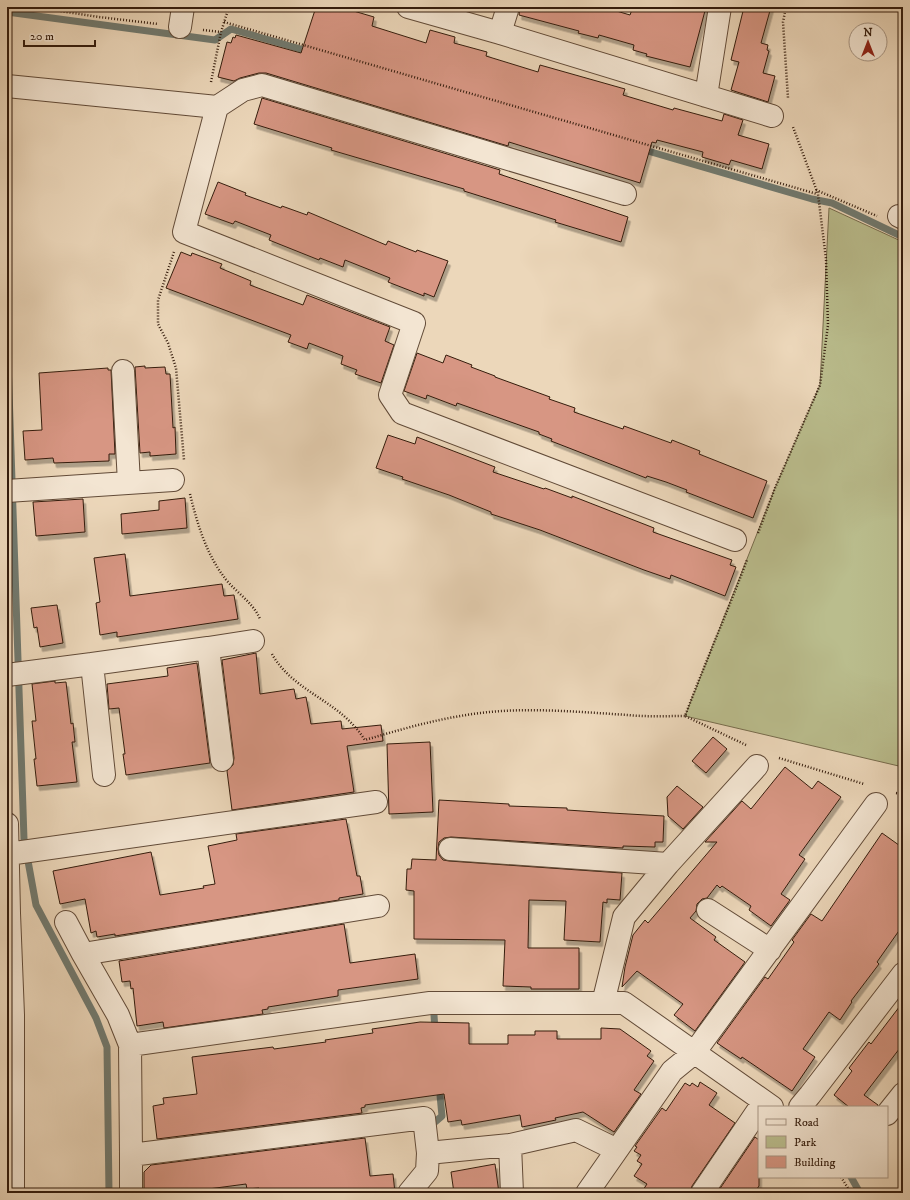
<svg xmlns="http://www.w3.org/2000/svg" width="910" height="1200" font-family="'IM FELL DW Pica',serif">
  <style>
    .green { fill: #babd8d; stroke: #776c4d }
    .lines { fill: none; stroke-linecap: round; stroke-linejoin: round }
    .stream { stroke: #717a70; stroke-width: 7 }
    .building { fill: #d79683; stroke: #341c0d; filter: url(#shadow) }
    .minor-casing { stroke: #624b38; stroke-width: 24 }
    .path { stroke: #341c0d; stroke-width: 2.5; stroke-dasharray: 1 2; stroke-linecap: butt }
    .minor { stroke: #f3e5d2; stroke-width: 22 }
  </style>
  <defs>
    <filter id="shadow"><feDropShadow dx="2.5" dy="4.5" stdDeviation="0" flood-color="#0004"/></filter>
  </defs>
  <rect width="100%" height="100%" fill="#ecd7ba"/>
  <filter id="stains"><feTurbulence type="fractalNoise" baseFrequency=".005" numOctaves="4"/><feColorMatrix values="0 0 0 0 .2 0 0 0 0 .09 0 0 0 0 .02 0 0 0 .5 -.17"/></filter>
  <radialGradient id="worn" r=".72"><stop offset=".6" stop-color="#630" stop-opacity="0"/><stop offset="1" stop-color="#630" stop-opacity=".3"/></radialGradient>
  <path class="green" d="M 829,208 L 903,242 L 903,767 L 685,716 L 775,488 L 820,385 Z"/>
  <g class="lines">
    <path class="stream" d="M 7,12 L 215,40 L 231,29 L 311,52
      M 641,149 L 812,199 L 832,203 L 903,237
      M 7,331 L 24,839 L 36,905 L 96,1018 L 107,1047 L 109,1193
      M 434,1015 L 435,1031
      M 435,1122 L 442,1116 L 439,1085
      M 851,1177 L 860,1193"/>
  </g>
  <path class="building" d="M 316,7 L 340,7 L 374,17 L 372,26 L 426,43 L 430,30 L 455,37 L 454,43 L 487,52 L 486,56 L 538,72 L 540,65 L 625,89 L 623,95 L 673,110 L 674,108 L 722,121 L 724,114 L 743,120 L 738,135 L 769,144 L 762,169 L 731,160 L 729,165 L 702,157 L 703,152 L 657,140 L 656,143 L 652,142 L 640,183 L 509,142 L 508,146 L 266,73 L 259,73 L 240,78 L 234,81 L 218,77 L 227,42 L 231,43 L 233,37 L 235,38 L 236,35 L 301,53 Z
    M 520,7 L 603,7 L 630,15 L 633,7 L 706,7 L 690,67 L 646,56 L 647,54 L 633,50 L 634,45 L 599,35 L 598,38 L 578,33 L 579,31 L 519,15 Z
    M 744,7 L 771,7 L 761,43 L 768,45 L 767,50 L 769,51 L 763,73 L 775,76 L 768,102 L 731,90 L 739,62 L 731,60 Z
    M 262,98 L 500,170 L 499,174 L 628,217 L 621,242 L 555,222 L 556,220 L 464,191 L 464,189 L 331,150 L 332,148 L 254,124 Z
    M 218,182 L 246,193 L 245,195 L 281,208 L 282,206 L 307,215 L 308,212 L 386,245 L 388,241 L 416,252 L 417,250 L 448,261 L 434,297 L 424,293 L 424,296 L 388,282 L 390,278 L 345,260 L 343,267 L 320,258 L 319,260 L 269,240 L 271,235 L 235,221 L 233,224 L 205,214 Z
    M 181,252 L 191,256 L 192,253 L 222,264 L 220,268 L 251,281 L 250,285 L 303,305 L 307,295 L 390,327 L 385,341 L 394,345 L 381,383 L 355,374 L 357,370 L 341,364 L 343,356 L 309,343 L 307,349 L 288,342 L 291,335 L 166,288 Z
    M 417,353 L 443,363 L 446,355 L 472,365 L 471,367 L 495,376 L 495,377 L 550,397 L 549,399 L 575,408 L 574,412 L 623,429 L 624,426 L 671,443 L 672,440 L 700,451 L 699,454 L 767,481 L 753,518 L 686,492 L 687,490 L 666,482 L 647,476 L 646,478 L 551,441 L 552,439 L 539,434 L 539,432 L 457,403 L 456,406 L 427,395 L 426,399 L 404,391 Z
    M 145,366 L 145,368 L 165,367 L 166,374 L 170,374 L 173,428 L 175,427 L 176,454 L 150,456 L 150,452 L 140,453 L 135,367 Z
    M 108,368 L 108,370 L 111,370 L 115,454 L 109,454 L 109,461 L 54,463 L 53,458 L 25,460 L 23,431 L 42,430 L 39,373 Z
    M 388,435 L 415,444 L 417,437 L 495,467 L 493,472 L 544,489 L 545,488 L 572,498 L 572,496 L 654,528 L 653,532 L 732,560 L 730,565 L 736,567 L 725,596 L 671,575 L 670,579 L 644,570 L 540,530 L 491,514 L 491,512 L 449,495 L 402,479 L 403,477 L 376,468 Z
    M 185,498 L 187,528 L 122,534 L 121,514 L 159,510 L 159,501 Z
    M 83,499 L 85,532 L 36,536 L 33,502 Z
    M 125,554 L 130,596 L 222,584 L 224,596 L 234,595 L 238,619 L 117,637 L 117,632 L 100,635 L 96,603 L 100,602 L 94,558 Z
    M 57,605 L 63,643 L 40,647 L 37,627 L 34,628 L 31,608 Z
    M 256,653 L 260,694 L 294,689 L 296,699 L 306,697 L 311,724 L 341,721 L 342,729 L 381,725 L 383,741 L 347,746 L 354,792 L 232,810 L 227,771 L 233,765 L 234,758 L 222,660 Z
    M 197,663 L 210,763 L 126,775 L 123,754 L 125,754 L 119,708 L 109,709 L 107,684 L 168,676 L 167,668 Z
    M 55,681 L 55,683 L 66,682 L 71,724 L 73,723 L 75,742 L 72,742 L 77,782 L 37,786 L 34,759 L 36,759 L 32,721 L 36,721 L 32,684 Z
    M 713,737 L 727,749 L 706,773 L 692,761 Z
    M 430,742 L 433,812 L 389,814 L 387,744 Z
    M 785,767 L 812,789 L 818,781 L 841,797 L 799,855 L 805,859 L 781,894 L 790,900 L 771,926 L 749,910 L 751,906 L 722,886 L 720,888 L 717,885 L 707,898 L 702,899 L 697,904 L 696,911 L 690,918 L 716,937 L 714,940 L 745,962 L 695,1031 L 674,1015 L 683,1004 L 637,971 L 622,987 L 625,967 L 633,935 L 645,920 L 648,923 L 717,842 L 705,842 L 742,801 L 751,809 Z
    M 677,786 L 703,807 L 683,829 L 668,816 L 667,797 Z
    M 439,800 L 509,804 L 509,806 L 567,808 L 567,810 L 611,813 L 664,816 L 663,842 L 655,842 L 655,847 L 623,846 L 623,848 L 451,837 L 444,838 L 439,842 L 438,849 L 439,855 L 443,860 L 449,861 L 622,873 L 620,900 L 607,899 L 607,903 L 603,902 L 600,942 L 564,940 L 566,901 L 529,900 L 528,948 L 579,948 L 579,989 L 531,989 L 531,987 L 503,986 L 505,940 L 414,939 L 414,891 L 406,890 L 407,869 L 411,869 L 412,859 L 436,860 Z
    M 346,819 L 357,876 L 360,876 L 363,894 L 339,898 L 339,900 L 115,936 L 115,934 L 97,937 L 96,931 L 91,933 L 85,899 L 60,904 L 53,871 L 151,852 L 160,895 L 204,888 L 203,886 L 215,884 L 208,846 L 237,840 L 236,834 Z
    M 882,833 L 903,848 L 903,925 L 877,962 L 879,964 L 851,1001 L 852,1002 L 840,1020 L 829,1012 L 803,1049 L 815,1057 L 792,1091 L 742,1057 L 741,1059 L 717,1043 L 765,977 L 768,979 L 794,942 L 792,940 L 811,914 L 822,921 Z
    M 344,924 L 350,963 L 415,954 L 418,979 L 338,990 L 338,996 L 268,1007 L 268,1009 L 262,1010 L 263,1014 L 164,1028 L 163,1022 L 137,1026 L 133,988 L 131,989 L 130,981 L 122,982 L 119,961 Z
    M 903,1002 L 903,1044 L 864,1095 L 878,1105 L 877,1107 L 849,1107 L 834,1095 L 852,1071 L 849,1068 L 869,1042 L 871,1044 Z
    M 420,1022 L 469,1023 L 469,1044 L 508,1044 L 508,1035 L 535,1035 L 535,1031 L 557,1031 L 557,1039 L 601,1039 L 601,1028 L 620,1029 L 651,1051 L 647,1056 L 654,1061 L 634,1090 L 641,1094 L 614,1132 L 583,1112 L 555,1118 L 556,1120 L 522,1127 L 520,1115 L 462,1125 L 461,1120 L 448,1122 L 444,1094 L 365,1105 L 365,1107 L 361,1108 L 362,1113 L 157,1139 L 153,1106 L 164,1104 L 163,1098 L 197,1094 L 192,1057 L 273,1047 L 274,1049 L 326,1042 L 325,1040 L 373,1033 L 372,1029 Z
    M 700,1082 L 717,1093 L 709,1105 L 735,1123 L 692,1186 L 690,1193 L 641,1193 L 647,1184 L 634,1176 L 642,1164 L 637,1161 L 641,1155 L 634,1151 L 637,1147 L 635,1146 L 662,1108 L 666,1111 L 685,1083 L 690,1086 L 692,1083 L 698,1087 Z
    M 755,1137 L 759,1140 L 759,1186 L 754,1193 L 717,1193 Z
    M 365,1138 L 370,1176 L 393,1174 L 395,1193 L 260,1193 L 259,1188 L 247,1189 L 246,1184 L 178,1193 L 144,1193 L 144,1172 L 151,1165 Z
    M 495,1164 L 499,1193 L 454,1193 L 451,1172 Z"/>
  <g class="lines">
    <g class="minor-casing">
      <path id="minor" d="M 408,7 L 500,33 L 772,116
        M 180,27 L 183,7
        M 500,33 L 508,7
        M 7,86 L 217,107 L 184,232 L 414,323 L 390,395 L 402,413 L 735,540
        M 706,96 L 720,7
        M 217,107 L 243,90 L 262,85 L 625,194
        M 899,216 L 903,218
        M 123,371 L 129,483
        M 7,491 L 173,480
        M 7,675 L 92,664
        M 222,760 L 208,648 L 253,641
        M 104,775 L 92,664 L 208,648
        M 7,824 L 9,913 L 13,1015 L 13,1193
        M 450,849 L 668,864 L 757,766
        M 8,854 L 376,802
        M 378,906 L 83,954 L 118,1015 L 130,1045 L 430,1003 L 624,1003 L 772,1107
        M 708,910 L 770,950
        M 66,922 L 83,954
        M 603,1003 L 624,917 L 668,864
        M 130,1045 L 131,1155 L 424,1118 L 428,1153
        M 800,1107 L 810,1095 L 903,974
        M 887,1114 L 903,1094
        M 510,1145 L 576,1130 L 617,1150 L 672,1071 L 694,1053 L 876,804
        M 131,1155 L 131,1193
        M 409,1193 L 427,1171 L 428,1153 L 510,1145 L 512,1193
        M 587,1193 L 617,1150
        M 702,1193 L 759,1109"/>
    </g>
    <path class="path" d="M 34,7 L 99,17 L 158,24
      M 786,7 L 783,22 L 788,98
      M 224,22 L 817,194
      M 203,30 L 221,32
      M 211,82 L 221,32 L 229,7
      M 816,190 L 877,216
      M 174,252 L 158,300 L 158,324 L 168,343 L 176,368 L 184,460
      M 190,494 C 197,523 206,553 224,577 C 234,591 253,602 260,619
      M 758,533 L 775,488 L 820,385 L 828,325 L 826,259 L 818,194 L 793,127
      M 272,654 C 291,688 331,699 355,727 C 359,731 362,736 365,740 C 402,729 440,718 480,713 C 529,707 579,712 628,715 C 647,717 666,716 685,716
      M 746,745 L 685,716 C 705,663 727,613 747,560
      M 779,758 L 864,784
      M 896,793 L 903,794
      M 841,1177 L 851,1193"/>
    <use href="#minor" class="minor"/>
  </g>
  <rect width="910" height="1200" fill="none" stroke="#ecd7ba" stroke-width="24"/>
  <rect x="8" y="8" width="894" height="1184" fill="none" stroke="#341c0d" stroke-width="2"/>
  <rect x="12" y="12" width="886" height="1176" fill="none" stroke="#341c0d"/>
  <rect x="758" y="1106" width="130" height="72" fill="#f3e5d2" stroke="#a79583"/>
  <rect x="766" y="1119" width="20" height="6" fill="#f3e5d2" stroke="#a79583"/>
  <text x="794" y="1126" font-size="12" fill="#341c0d">Road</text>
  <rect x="766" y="1136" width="20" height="12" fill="#babd8d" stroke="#a79583"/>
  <text x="794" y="1146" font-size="12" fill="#341c0d">Park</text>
  <rect x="766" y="1156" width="20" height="12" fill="#d79683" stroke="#a79583"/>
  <text x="794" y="1166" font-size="12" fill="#341c0d">Building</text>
  <g transform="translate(868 42)"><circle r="19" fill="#f3e5d2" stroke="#a79583"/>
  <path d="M0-3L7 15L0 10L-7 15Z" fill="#8f2418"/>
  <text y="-6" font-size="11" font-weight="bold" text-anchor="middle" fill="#341c0d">N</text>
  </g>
  <path d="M24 40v6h71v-6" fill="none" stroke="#341c0d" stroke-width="2"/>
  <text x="30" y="40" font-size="12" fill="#341c0d" stroke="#f3e5d2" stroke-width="3" paint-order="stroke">20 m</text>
  <rect width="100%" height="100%" filter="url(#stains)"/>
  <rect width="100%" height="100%" fill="url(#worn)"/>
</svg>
